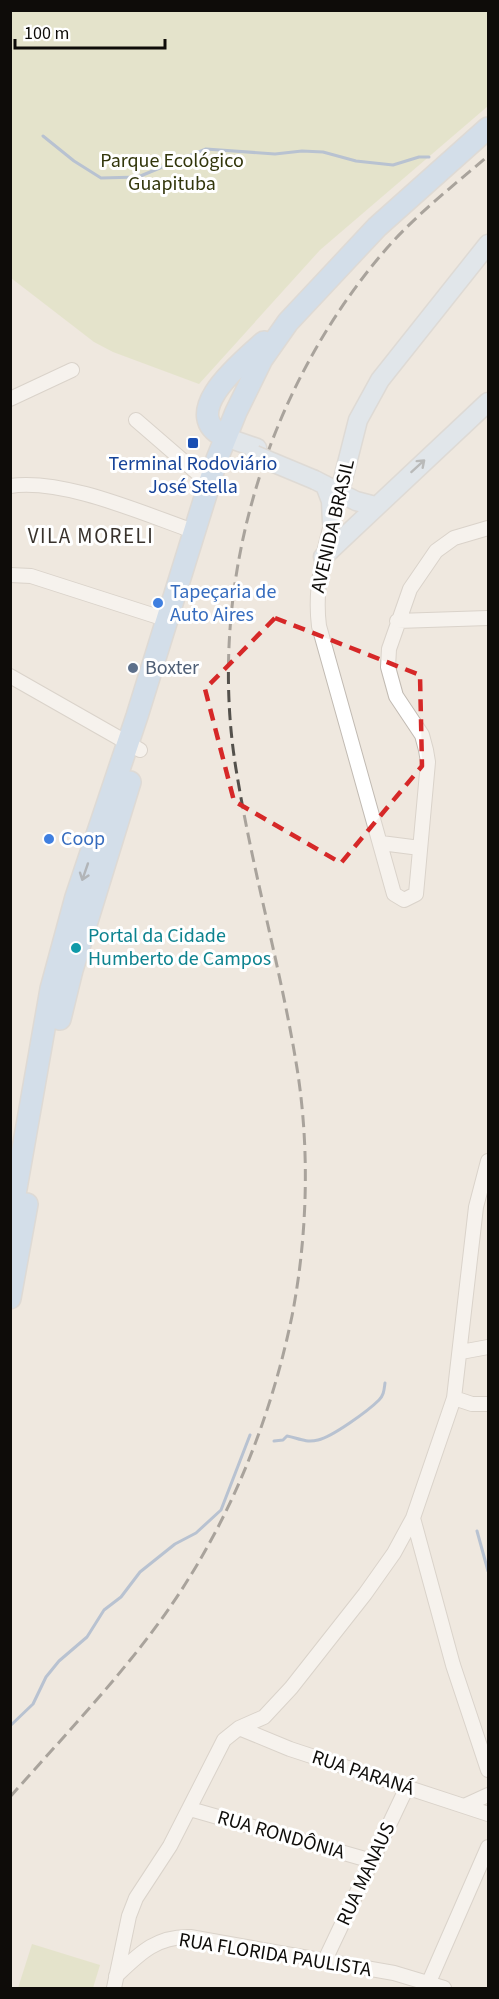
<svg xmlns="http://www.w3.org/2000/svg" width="499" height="1999" font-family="'Source Sans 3',sans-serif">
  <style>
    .green { fill: #d8deb4 }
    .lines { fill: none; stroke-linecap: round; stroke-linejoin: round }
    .stream { stroke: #7695c0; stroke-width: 3 }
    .minor-casing { stroke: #c1bab2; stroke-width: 16 }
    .major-casing { stroke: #cacac9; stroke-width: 21 }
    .highway-casing { stroke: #cacac9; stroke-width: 24 }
    .minor { stroke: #fff; stroke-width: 14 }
    .major { stroke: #d0e4f9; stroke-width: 18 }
    .highway { stroke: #b1d2f5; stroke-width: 21 }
    .rail { stroke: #54514c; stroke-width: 3; stroke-dasharray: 12 6; stroke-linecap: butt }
    .major-bridge-casing { stroke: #cacac9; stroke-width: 21; stroke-linecap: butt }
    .major-bridge { stroke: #d0e4f9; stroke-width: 18 }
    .oneway { stroke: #79838d }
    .oneway2 { stroke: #68798b }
    .marked { fill: none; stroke: #d62828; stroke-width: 4.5; stroke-dasharray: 12 8; stroke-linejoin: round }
    .transit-dot { fill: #1a4fb4; stroke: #fff; stroke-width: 2 }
    .shop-dot { fill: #3f7fe0; stroke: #fff; stroke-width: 2 }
    .service-dot { fill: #5c6f8a; stroke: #fff; stroke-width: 2 }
    .culture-dot { fill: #0f9aa8; stroke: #fff; stroke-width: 2 }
    .labels { text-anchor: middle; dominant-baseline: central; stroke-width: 6; stroke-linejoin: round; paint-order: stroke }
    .park-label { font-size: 20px; fill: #32360b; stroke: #fff }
    .transit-label { font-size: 20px; fill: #164399; stroke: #fff }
    .street-label { font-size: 20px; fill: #0e0c09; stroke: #fff }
    .shop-label { font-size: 20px; fill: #366cbe; stroke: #fff; text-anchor: start }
    .service-label { font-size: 20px; fill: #4e5e75; stroke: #fff; text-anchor: start }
    .culture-label { font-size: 20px; fill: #0d838f; stroke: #fff; text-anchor: start }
    .neighbourhood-label { font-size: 21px; letter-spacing: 1.5px; fill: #38322c; stroke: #fff }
  </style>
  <rect width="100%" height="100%" fill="#efe8df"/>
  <path class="green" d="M 10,11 L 488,11 L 488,106 L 320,250 L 199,384 L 113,352 L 94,342 L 11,278 Z
    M 32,1944 L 100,1965 L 93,1988 L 18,1988 Z"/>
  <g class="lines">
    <path class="stream" d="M 43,136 L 74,161 L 101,178 L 138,177 L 206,149 L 275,154 L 302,151 L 323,152 L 356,161 L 393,165 L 419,157 L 429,157
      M 274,1441 L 283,1440 L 287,1436 C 298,1438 305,1443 318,1440 C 332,1437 368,1411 379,1400 C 384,1395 384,1390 385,1383
      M 477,1531 L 488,1571
      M 10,1726 L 33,1704 L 46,1677 L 59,1661 L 87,1637 L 104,1610 L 121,1597 L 140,1572 L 175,1544 L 196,1533 L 221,1510 L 250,1435"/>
    <g class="minor-casing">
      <path id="minor" d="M 10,399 L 72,370
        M 136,420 L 210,484
        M 10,486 C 64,478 144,514 196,532
        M 334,513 C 324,550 314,587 319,626 L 394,894 L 404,900 L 416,894 L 428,762 L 426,750 L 422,735 L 396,696 L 388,667 L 389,649 L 410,589 L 436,551 L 454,538 L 488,528
        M 10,575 L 31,576 L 168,620
        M 397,621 L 488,618
        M 10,676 L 140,750
        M 381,843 L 420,848
        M 461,1352 L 488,1347
        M 454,1398 L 472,1404 L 488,1404
        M 413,1518 L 453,1665 L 488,1770
        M 239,1728 L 290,1749 L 488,1814
        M 464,1806 L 488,1795
        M 190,1809 L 372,1861
        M 325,1960 L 407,1787
        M 116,1976 C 139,1954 156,1936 190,1937 L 394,1973 L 444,1988
        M 429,1982 L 488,1847
        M 114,1988 L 129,1916 L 136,1898 L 170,1846 L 224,1740 L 239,1728 L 264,1717 L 291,1688 L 365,1594 L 394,1553 L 413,1518 L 454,1398 L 476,1207 L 488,1161"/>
    </g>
    <g class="major-casing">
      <path id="major" d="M 225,437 L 257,448
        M 315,480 L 356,501 L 375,506
        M 325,485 L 331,501 L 332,522
        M 340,491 L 358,420 L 380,380 L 488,244
        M 323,557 L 488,402"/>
    </g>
    <g class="highway-casing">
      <path id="highway" d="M 225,437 C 176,414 243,361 264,342
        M 60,1019 L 72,970 L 130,782
        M 10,1223 L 51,989 L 76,897 L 137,716 L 217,459 L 236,412 L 262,359 L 288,322 L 377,227 L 488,128
        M 10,1298 L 27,1204"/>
    </g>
    <use href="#minor" class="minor"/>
    <use href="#major" class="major"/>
    <use href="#highway" class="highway"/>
    <path class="rail" d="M 10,1797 C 70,1729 142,1655 189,1578 C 239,1498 273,1408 292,1316 C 308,1234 310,1144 296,1062 C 280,966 253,872 237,775 C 205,590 264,390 387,248 C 417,214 454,185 488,156"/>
    <g class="major-bridge-casing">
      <path id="major-bridge" d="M 255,455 L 315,480"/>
    </g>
    <use href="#major-bridge" class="major-bridge"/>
  </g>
  <defs><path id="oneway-shaft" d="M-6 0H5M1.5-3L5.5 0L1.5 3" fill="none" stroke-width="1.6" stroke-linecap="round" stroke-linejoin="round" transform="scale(1.5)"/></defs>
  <use class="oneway" href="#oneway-shaft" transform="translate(418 466) rotate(-42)"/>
  <use class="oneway2" href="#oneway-shaft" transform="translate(85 872) rotate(109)"/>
  <path d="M0 0H499V1999H0ZM 275,618 L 420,675 L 422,766 L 341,863 L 234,801 L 205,689 Z" fill="#efe8df" fill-opacity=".55" fill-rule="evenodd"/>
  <path class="marked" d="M 275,618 L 420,675 L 422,766 L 341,863 L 234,801 L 205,689 Z"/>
  <rect class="transit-dot" x="187" y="437" width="12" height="12" rx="3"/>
  <g class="shop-dot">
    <circle cx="158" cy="603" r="6"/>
    <circle cx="49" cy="839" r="6"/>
  </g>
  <circle class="service-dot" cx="133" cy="668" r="6"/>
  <circle class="culture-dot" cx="76" cy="948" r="6"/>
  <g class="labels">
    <g class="park-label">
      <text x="172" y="161">Parque Ecológico<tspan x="172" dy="23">Guapituba</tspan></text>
    </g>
    <g class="transit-label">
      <text x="193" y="464">Terminal Rodoviário<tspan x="193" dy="23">José Stella</tspan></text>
    </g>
    <g class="street-label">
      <text transform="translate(333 526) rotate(-77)">AVENIDA BRASIL</text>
      <text transform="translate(363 1773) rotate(18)">RUA PARANÁ</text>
      <text transform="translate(281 1835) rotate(16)">RUA RONDÔNIA</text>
      <text transform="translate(366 1874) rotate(-65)">RUA MANAUS</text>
      <text transform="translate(275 1955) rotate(9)">RUA FLORIDA PAULISTA</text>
    </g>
    <g class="shop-label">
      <text x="170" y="592">Tapeçaria de<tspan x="170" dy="23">Auto Aires</tspan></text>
      <text x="61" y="839">Coop</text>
    </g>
    <g class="service-label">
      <text x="145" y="668">Boxter</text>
    </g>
    <g class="culture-label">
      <text x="88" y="936">Portal da Cidade<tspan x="88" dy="23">Humberto de Campos</tspan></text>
    </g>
    <g class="neighbourhood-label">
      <text x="91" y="536">VILA MORELI</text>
    </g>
  </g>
  <rect width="499" height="1999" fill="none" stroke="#0e0c09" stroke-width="24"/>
  <path d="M15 39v9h150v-9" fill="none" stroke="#0e0c09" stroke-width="3"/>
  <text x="24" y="39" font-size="18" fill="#0e0c09" stroke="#ffffff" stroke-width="4.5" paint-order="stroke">100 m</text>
</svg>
